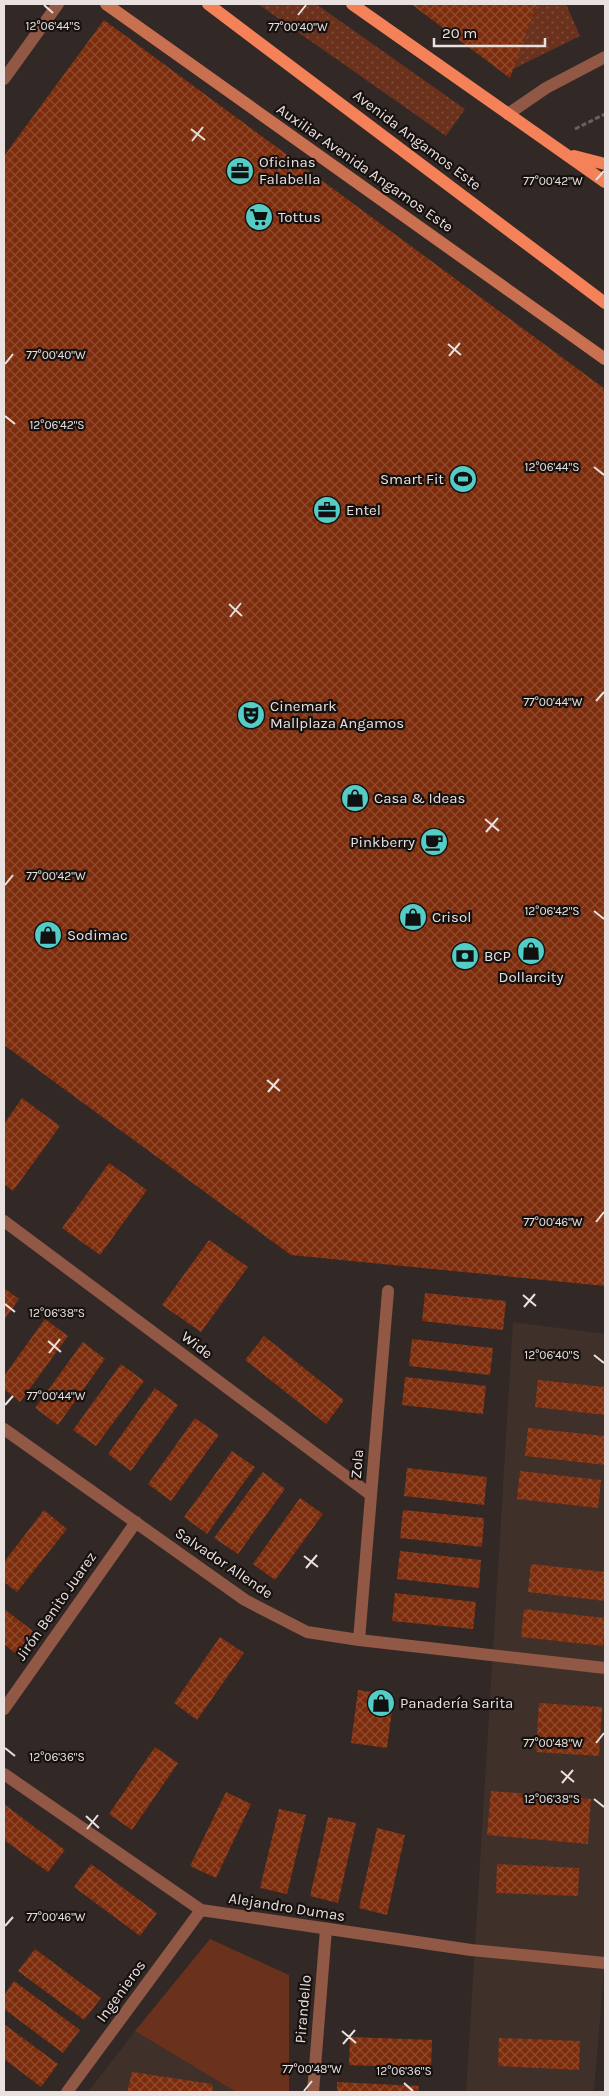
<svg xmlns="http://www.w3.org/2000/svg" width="609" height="2096" font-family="Karla,sans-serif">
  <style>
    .built { fill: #3f302a }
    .grass { fill: url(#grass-dots) }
    .park { fill: #6a311d }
    .building { fill: url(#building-cross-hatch) }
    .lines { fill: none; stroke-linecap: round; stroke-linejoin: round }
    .path { stroke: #6a615e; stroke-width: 3; stroke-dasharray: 5 2.5; stroke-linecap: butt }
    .lane { stroke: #905845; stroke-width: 12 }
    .street { stroke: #905845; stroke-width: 12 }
    .secondary { stroke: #c97050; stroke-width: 12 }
    .primary { stroke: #f48158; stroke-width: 12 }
    .ticks { fill: none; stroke: #e8e1df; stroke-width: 2 }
    .labels { text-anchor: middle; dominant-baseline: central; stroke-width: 4.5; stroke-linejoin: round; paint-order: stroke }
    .street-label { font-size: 15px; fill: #e8e1df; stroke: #171210 }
    .poi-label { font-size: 15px; fill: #e8e1df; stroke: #171210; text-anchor: start }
    .ticks-label { font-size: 12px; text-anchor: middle; fill: #e8e1df; stroke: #171210; stroke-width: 4.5; stroke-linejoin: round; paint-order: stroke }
  </style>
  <defs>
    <pattern id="grass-dots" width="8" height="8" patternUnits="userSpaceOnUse" patternTransform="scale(1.25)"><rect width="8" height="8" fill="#6a311d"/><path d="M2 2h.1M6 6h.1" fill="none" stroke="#7f4f3d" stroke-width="1.8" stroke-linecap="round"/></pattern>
    <pattern id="building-cross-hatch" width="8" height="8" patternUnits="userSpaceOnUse" patternTransform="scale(1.25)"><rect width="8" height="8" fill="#7d2d0c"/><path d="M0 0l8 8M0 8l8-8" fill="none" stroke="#8f4b2f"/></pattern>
  </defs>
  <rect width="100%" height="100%" fill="#322825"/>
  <path class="built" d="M 513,1322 L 605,1334 L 605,1959 L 594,2092 L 466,2092 Z
    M 135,2031 L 236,2092 L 88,2092 Z"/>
  <path class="grass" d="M 258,4 L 316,4 L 465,109 L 446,136 Z
    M 537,4 L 566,4 L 580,36 L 513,69 Z"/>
  <path class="park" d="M 210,1939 L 289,1975 L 289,2092 L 236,2092 L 135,2031 Z"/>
  <path class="building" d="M 411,4 L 537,4 L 510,78 Z
    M 104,20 L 605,389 L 605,1286 L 291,1255 L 4,1045 L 4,156 Z
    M 22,1098 L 60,1126 L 13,1191 L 4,1184 L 4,1124 Z
    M 109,1163 L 147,1190 L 100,1255 L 62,1228 Z
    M 209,1240 L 248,1267 L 201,1332 L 162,1305 Z
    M 4,1288 L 19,1299 L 4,1320 Z
    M 425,1293 L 506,1301 L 503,1330 L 422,1321 Z
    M 45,1319 L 68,1336 L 20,1402 L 4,1389 L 4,1376 Z
    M 264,1336 L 344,1400 L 326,1424 L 245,1360 Z
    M 412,1339 L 493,1348 L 490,1375 L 409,1366 Z
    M 83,1342 L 105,1359 L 58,1425 L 35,1408 Z
    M 121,1364 L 144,1381 L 96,1446 L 73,1430 Z
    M 405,1377 L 486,1386 L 483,1414 L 402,1405 Z
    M 538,1380 L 605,1387 L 605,1415 L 535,1407 Z
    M 155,1388 L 178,1405 L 131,1471 L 108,1454 Z
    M 195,1418 L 219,1435 L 171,1501 L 148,1484 Z
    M 528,1428 L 605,1436 L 605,1465 L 525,1456 Z
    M 232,1451 L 255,1467 L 207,1534 L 184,1517 Z
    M 407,1468 L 487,1477 L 484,1505 L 404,1496 Z
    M 520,1471 L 601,1480 L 598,1508 L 517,1499 Z
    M 263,1472 L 285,1489 L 238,1554 L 214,1538 Z
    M 300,1498 L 323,1514 L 275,1580 L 253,1564 Z
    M 44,1510 L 67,1529 L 17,1592 L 4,1582 L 4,1562 Z
    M 403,1510 L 484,1518 L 482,1547 L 400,1538 Z
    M 400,1551 L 481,1560 L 479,1588 L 397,1579 Z
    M 531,1564 L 605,1572 L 605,1601 L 528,1592 Z
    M 395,1593 L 476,1602 L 473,1629 L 392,1621 Z
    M 4,1609 L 33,1631 L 16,1654 L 4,1644 Z
    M 524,1609 L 605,1618 L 603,1646 L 521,1637 Z
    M 220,1637 L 244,1653 L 197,1720 L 174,1703 Z
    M 358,1690 L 394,1695 L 387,1748 L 351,1743 Z
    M 539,1703 L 602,1707 L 599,1756 L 536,1752 Z
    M 155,1747 L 178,1763 L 132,1830 L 109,1814 Z
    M 491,1791 L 591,1799 L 588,1844 L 487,1835 Z
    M 226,1792 L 251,1804 L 216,1878 L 190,1866 Z
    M 4,1804 L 65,1850 L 48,1872 L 4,1840 Z
    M 279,1809 L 306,1815 L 287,1894 L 260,1888 Z
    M 328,1817 L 356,1823 L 338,1903 L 310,1896 Z
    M 377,1828 L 405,1835 L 387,1915 L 359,1908 Z
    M 91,1864 L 157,1913 L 140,1936 L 74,1887 Z
    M 497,1864 L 579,1868 L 578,1896 L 496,1893 Z
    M 35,1949 L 101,1998 L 84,2020 L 18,1971 Z
    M 14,1981 L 80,2030 L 63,2053 L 4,2009 L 4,1995 Z
    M 4,2024 L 58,2064 L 41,2087 L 4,2059 Z
    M 350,2037 L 432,2040 L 431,2068 L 349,2065 Z
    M 499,2038 L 580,2041 L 579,2070 L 498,2066 Z
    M 132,2072 L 212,2084 L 213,2092 L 127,2092 Z
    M 337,2082 L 419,2086 L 418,2092 L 337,2092 Z"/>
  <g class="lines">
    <path class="path" d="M 575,129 L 605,114"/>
    <path class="lane" d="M 508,114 L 546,88 L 605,57"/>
    <path class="street" d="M 4,79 L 58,4
      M 4,1221 L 371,1495
      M 4,1429 L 245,1600 L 307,1632 L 359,1640 L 605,1668
      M 359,1640 L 388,1291
      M 4,1709 L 136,1522
      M 4,1774 L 201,1910 L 471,1950 L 605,1963
      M 67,2092 L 201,1910
      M 313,2092 L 326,1929"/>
    <path class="secondary" d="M 106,4 L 605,359"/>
    <path class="primary" d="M 208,4 L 605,303
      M 352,4 L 605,182
      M 574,156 L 605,164"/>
  </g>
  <path class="ticks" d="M 44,5 L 53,13M 298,15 L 306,5M 191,129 L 205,140M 192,141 L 203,127M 596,180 L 604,171M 448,344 L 461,355M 449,356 L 460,343M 5,364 L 13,354M 5,416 L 15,424M 594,467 L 604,475M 229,604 L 242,616M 230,617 L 241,603M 596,701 L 604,692M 485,819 L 499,831M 486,832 L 498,818M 5,885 L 13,875M 594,911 L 604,919M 267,1080 L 280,1091M 268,1092 L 279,1079M 596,1222 L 604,1212M 523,1295 L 536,1306M 5,1304 L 15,1312M 524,1307 L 535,1294M 48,1341 L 61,1352M 49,1353 L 60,1339M 594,1355 L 604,1363M 5,1405 L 13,1396M 304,1556 L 318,1567M 306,1568 L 317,1555M 596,1743 L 604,1733M 5,1748 L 15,1756M 561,1771 L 574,1782M 562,1783 L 573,1770M 594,1799 L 604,1807M 86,1816 L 99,1828M 87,1829 L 98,1815M 5,1926 L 13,1917M 342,2031 L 356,2043M 343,2044 L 355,2030M 404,2083 L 413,2091M 304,2091 L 312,2081"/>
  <defs>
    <g id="office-disc" transform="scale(1.4375)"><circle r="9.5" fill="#54cdc7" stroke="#171210"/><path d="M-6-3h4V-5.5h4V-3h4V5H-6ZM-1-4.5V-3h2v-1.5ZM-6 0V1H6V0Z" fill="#111"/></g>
    <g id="supermarket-disc" transform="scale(1.4375)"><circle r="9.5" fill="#54cdc7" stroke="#171210"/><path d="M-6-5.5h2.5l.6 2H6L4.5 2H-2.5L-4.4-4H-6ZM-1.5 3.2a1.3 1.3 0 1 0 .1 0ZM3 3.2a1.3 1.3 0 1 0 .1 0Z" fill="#111"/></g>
    <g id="stadium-disc" transform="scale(1.4375)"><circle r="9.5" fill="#54cdc7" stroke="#171210"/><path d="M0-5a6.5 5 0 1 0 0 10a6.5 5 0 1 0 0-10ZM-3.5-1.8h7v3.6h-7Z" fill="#111"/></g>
    <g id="theatre-disc" transform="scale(1.4375)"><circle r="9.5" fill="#54cdc7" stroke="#171210"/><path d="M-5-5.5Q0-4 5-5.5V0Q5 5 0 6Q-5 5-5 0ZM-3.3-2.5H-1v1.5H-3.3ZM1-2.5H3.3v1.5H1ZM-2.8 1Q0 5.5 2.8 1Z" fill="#111"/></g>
    <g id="shop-disc" transform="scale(1.4375)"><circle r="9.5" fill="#54cdc7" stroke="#171210"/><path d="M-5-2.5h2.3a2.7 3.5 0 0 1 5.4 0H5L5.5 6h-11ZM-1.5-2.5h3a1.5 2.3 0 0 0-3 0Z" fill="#111"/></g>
    <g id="cafe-disc" transform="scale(1.4375)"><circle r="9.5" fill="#54cdc7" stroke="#171210"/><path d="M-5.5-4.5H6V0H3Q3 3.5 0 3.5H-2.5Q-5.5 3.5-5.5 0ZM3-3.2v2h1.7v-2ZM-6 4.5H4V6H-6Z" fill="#111"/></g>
    <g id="bank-disc" transform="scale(1.4375)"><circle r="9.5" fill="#54cdc7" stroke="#171210"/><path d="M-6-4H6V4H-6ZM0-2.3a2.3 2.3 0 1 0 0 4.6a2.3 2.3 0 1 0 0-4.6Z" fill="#111"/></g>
  </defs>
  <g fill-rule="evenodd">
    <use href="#office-disc" x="240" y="171"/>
    <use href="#supermarket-disc" x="259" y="217"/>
    <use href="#stadium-disc" x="463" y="479"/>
    <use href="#office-disc" x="327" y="510"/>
    <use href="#theatre-disc" x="251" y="715"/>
    <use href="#shop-disc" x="355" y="798"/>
    <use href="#cafe-disc" x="434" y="842"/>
    <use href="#shop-disc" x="413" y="917"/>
    <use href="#shop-disc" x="48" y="935"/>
    <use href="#shop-disc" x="531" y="951"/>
    <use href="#bank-disc" x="465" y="956"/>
    <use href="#shop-disc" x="381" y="1703"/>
  </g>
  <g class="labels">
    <g class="street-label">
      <text transform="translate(417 140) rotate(37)">Avenida Angamos Este</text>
      <text transform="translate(365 168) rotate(35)">Auxiliar Avenida Angamos Este</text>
      <text transform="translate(197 1345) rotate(37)">Wide</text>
      <text transform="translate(357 1464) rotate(-85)">Zola</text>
      <text transform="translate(224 1563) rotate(34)">Salvador Allende</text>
      <text transform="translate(56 1606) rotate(-55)">Jirón Benito Juarez</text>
      <text transform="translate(287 1907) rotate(9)">Alejandro Dumas</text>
      <text transform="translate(121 1991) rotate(-54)">Ingenieros</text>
      <text transform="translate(303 2009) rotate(-85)">Pirandello</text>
    </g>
    <g class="poi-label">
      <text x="259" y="162">Oficinas<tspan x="259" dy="17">Falabella</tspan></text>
      <text x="278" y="217">Tottus</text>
      <text x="444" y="479" text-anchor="end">Smart Fit</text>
      <text x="346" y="510">Entel</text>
      <text x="270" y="706">Cinemark<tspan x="270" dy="17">Mallplaza Angamos</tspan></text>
      <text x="374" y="798">Casa &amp; Ideas</text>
      <text x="415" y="842" text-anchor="end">Pinkberry</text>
      <text x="432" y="917">Crisol</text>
      <text x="67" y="935">Sodimac</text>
      <text x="484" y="956">BCP</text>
      <text x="531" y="977" text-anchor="middle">Dollarcity</text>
      <text x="400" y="1703">Panadería Sarita</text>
    </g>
  </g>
  <g class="ticks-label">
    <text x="53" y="30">12°06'44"S</text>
    <text x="298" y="31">77°00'40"W</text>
    <text x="553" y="185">77°00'42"W</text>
    <text x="56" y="359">77°00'40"W</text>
    <text x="57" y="429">12°06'42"S</text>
    <text x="552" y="471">12°06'44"S</text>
    <text x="553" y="706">77°00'44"W</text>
    <text x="56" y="880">77°00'42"W</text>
    <text x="552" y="915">12°06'42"S</text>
    <text x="553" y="1226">77°00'46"W</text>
    <text x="57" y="1317">12°06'38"S</text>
    <text x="552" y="1359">12°06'40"S</text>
    <text x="56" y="1400">77°00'44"W</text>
    <text x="553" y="1747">77°00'48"W</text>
    <text x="57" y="1761">12°06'36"S</text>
    <text x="552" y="1803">12°06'38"S</text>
    <text x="56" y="1921">77°00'46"W</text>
    <text x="312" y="2073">77°00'48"W</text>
    <text x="404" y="2075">12°06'36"S</text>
  </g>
  <rect width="609" height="2096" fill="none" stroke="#e8e1df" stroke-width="10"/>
  <path d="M434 38v8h111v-8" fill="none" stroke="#e8e1df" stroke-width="2.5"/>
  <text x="442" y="38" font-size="15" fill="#e8e1df" stroke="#171210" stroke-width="4" paint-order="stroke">20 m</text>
</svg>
